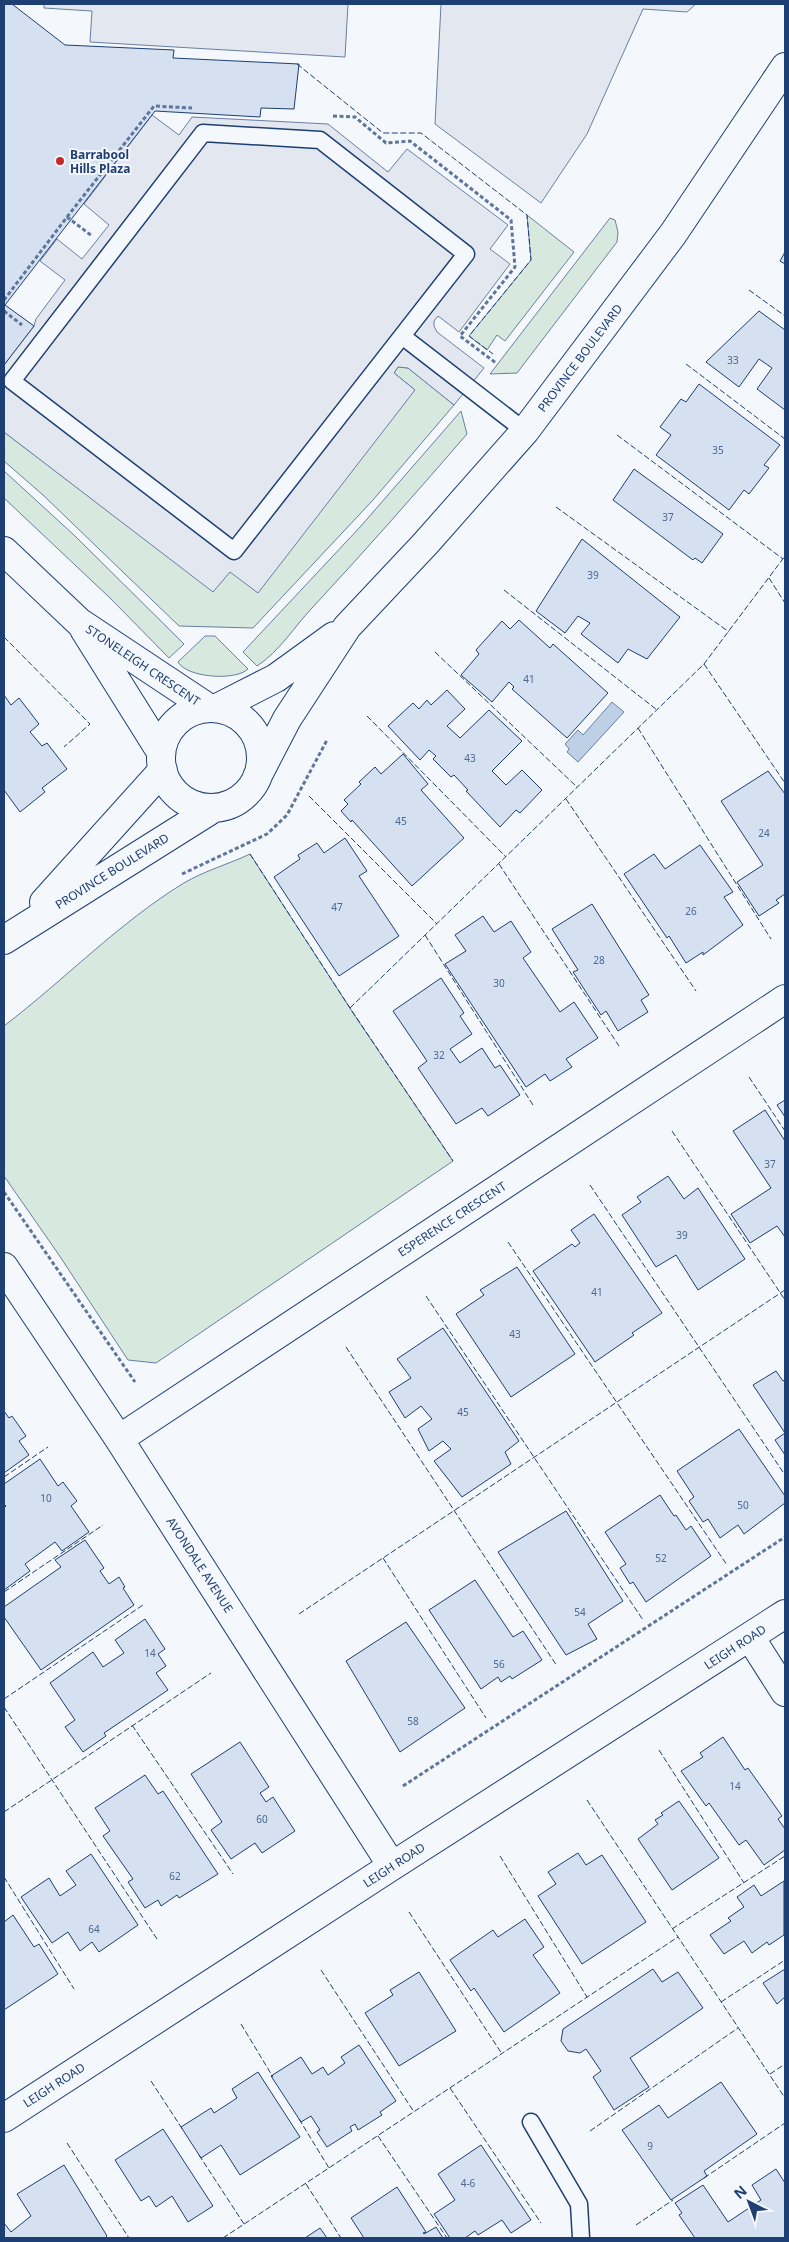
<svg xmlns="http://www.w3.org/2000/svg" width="789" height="2242" font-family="'Noto Sans',sans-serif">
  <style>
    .green { fill: #d7e8df; stroke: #687fa3 }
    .parking { fill: #e3e8f0; stroke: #687fa3 }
    .water { fill: #bed0e5; stroke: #687fa3 }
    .building { fill: #d5e0f0; stroke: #1d3f73 }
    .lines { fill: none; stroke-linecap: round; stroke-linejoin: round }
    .service-casing { stroke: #1d3f73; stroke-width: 19 }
    .minor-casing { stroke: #1d3f73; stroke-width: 30 }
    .tertiary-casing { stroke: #1d3f73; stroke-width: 30 }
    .path { stroke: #5e769c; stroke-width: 3; stroke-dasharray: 4 2.5; stroke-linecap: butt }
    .service { stroke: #f4f7fb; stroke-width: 16 }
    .minor { stroke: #f4f7fb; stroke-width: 28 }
    .tertiary { stroke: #f4f7fb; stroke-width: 28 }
    .fence { stroke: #1d3f73; stroke-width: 1; stroke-dasharray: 6 2.5; stroke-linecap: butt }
    .poi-dot { fill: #c62828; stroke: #f4f7fb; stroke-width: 2 }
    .labels { text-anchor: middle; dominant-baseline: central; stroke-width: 4; stroke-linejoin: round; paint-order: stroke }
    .number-label { font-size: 10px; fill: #4b6792 }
    .poi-label { font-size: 12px; font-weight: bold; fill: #1d3f73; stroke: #f4f7fb; text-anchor: start }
    .street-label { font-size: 12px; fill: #1d3f73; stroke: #f4f7fb }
  </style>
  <rect width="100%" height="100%" fill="#f4f7fb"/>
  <path class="green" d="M 527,215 L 574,252 L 505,341 L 497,335 L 487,350 L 469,336 L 531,260 Z
    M 610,218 L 615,220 L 618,232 L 617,242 L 517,373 L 490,374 Z
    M 398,367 L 408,368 L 454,405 L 373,500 L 253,628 L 179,626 L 43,495 L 4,461 L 4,432 L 213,591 L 230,571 L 415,390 L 394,373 Z
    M 461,411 L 467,434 C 416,493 365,551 312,608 C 294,627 280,651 257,666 L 243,652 L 361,526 Z
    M 4,471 L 74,535 L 184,644 L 169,658 L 110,598 L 4,498 Z
    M 205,636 L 215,636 L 248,669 C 236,681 187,678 178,662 Z
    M 250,854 L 355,1016 L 453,1161 L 156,1363 L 128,1360 L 59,1255 L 4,1176 L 4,1026 C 63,981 121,921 184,883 C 204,871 229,864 250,854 Z"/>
  <path class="parking" d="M 44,4 L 348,4 L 345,57 L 90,42 L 92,11 L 44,8 Z
    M 441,4 L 696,4 L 687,12 L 643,9 L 587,134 L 541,203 L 435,124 Z
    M 152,115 L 179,135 L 192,117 L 328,124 L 388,172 L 407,149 L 508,225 L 490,249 L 510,264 L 459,332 L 438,316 L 434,321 L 434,326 L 437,332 L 484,368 L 454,405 L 408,368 L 398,367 L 394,373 L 415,390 L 258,593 L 230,572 L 213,592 L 4,432 L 4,365 L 34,326 L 36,319 L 65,280 L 40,261 L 57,239 L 82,259 L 109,225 L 84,204 Z"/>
  <path class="water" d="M 612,702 L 624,712 L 578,762 L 567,752 L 569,749 L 565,744 L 578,730 L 583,735 Z"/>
  <path class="building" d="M 4,4 L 12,4 L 65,45 L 174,50 L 173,58 L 299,64 L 294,109 L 261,108 L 260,117 L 155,111 L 5,305 L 34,326 L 4,365 Z
    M 785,252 L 785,264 L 780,261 Z
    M 759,311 L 785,330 L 785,410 L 757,389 L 772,368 L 759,359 L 739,387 L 706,362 Z
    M 699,384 L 780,445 L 764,465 L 769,468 L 749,494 L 744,490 L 729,510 L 656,455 L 671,435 L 660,427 L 681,399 L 686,402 Z
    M 634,469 L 723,534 L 702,563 L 695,558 L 693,560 L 613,500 Z
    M 582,539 L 680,617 L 647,659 L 628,649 L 618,663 L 581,634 L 590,623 L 578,616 L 565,633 L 536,611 Z
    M 519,620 L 550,648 L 553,644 L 608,693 L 567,738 L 512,689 L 514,687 L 509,682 L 492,702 L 461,675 L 479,654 L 476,650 L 502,621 L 510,629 Z
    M 447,690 L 465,709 L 447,726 L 460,738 L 489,710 L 522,741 L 492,771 L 506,785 L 522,770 L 542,790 L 520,813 L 516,810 L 500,827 L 466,791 L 468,790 L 454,775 L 451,777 L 433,759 L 436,756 L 429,750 L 420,760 L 388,726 L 413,703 L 419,709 L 427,700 L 431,705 Z
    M 4,695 L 11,705 L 19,698 L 39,724 L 30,732 L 42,746 L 47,743 L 67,769 L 42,788 L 45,792 L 20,812 L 4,790 Z
    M 403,754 L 428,784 L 421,790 L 464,838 L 412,886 L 352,820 L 351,822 L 341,811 L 348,804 L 344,800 L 361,784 L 359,782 L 375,767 L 381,774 Z
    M 768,771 L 785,794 L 785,894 L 776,900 L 779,903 L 759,916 L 737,882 L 763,865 L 721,801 Z
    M 345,838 L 367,871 L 359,876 L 399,936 L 339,976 L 274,877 L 300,859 L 298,855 L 317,843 L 324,853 Z
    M 700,845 L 733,892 L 724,897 L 743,925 L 703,955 L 703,952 L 686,963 L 669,936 L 667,938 L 624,874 L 654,854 L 665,869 Z
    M 592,904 L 649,995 L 641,1000 L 648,1012 L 618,1031 L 606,1011 L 601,1015 L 573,972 L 578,970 L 552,929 Z
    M 483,916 L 494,932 L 511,921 L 531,952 L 523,958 L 560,1012 L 574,1002 L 598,1038 L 566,1059 L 572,1067 L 550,1081 L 545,1074 L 526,1087 L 445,964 L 466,951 L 455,935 Z
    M 441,978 L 464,1013 L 460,1016 L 472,1034 L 450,1049 L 460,1063 L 482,1048 L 495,1068 L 500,1065 L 520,1095 L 488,1116 L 482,1108 L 456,1124 L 418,1068 L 427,1061 L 393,1011 Z
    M 785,1100 L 785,1117 L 777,1105 Z
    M 765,1110 L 785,1141 L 785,1237 L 777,1226 L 750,1243 L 731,1214 L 771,1188 L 733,1131 Z
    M 668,1176 L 684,1199 L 698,1188 L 745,1259 L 698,1290 L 676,1255 L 656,1267 L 622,1215 L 641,1202 L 637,1197 Z
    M 594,1214 L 662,1313 L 632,1333 L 634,1335 L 595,1362 L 533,1271 L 572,1244 L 575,1247 L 580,1243 L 571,1230 Z
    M 517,1267 L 575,1354 L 511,1397 L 456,1314 L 484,1295 L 480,1290 Z
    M 443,1328 L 519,1441 L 505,1452 L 511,1464 L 462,1497 L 434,1461 L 451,1449 L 443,1441 L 429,1451 L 418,1429 L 432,1419 L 421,1406 L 405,1418 L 389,1392 L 411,1378 L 397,1359 Z
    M 776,1371 L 783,1381 L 785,1380 L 785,1455 L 775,1440 L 785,1433 L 753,1385 Z
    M 4,1411 L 9,1418 L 12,1416 L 26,1436 L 19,1441 L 29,1455 L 4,1473 Z
    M 739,1429 L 785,1496 L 785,1503 L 744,1534 L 738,1525 L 720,1538 L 708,1519 L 703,1522 L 689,1501 L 694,1497 L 677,1471 Z
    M 40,1459 L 58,1486 L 63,1482 L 77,1501 L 71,1506 L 89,1532 L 62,1551 L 55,1542 L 25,1564 L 30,1571 L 4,1590 L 4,1508 L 6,1506 L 4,1504 L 4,1484 Z
    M 660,1495 L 674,1516 L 676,1515 L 686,1530 L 691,1526 L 711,1556 L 646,1602 L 633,1582 L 630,1584 L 620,1568 L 626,1564 L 605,1532 Z
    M 566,1511 L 623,1601 L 588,1624 L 597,1639 L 566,1655 L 498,1552 Z
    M 85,1540 L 104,1568 L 100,1571 L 109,1584 L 119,1577 L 125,1587 L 123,1588 L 134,1605 L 41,1670 L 4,1617 L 4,1607 L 61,1567 L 55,1560 Z
    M 475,1580 L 513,1637 L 523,1631 L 542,1660 L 512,1679 L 510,1676 L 501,1682 L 498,1677 L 481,1689 L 429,1610 Z
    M 145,1619 L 165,1649 L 158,1654 L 166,1666 L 156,1673 L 168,1690 L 104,1733 L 106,1736 L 83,1752 L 65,1727 L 75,1720 L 50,1683 L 93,1652 L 103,1667 L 124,1653 L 115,1640 Z
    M 406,1622 L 465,1708 L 400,1752 L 346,1661 Z
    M 723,1737 L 745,1770 L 748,1768 L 782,1816 L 778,1819 L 785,1829 L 785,1850 L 764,1865 L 746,1840 L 739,1845 L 709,1803 L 706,1806 L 681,1771 L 703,1757 L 700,1753 Z
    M 240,1742 L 269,1787 L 260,1793 L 266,1802 L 273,1797 L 295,1831 L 262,1853 L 255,1843 L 231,1859 L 211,1830 L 222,1822 L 191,1774 Z
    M 145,1775 L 158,1794 L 163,1791 L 218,1874 L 179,1898 L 177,1895 L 161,1906 L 158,1900 L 145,1908 L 128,1882 L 133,1879 L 103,1836 L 110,1831 L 95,1808 Z
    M 679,1801 L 719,1858 L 672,1890 L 638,1839 L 658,1824 L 655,1820 L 663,1815 L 661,1813 Z
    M 578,1853 L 586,1865 L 602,1855 L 646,1922 L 582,1964 L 538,1896 L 556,1884 L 548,1872 Z
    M 91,1854 L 138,1925 L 99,1952 L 92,1942 L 80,1951 L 68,1932 L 52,1943 L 21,1897 L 49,1878 L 60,1896 L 76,1885 L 66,1871 Z
    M 784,1881 L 784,1935 L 769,1945 L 767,1942 L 752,1953 L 744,1941 L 724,1954 L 710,1935 L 731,1921 L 728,1918 L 744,1907 L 737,1897 L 754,1885 L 761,1896 Z
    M 13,1915 L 34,1947 L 39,1944 L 58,1974 L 4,2010 L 4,1922 Z
    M 525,1919 L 544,1947 L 533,1955 L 560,1993 L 504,2032 L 474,1988 L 471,1991 L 450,1960 L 493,1930 L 498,1937 Z
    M 653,1969 L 662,1982 L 678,1972 L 703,2008 L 630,2058 L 649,2087 L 614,2110 L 593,2077 L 601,2071 L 586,2049 L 580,2053 L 568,2051 L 561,2041 L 563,2029 Z
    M 785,1969 L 785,1997 L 777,2004 L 763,1983 Z
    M 419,1972 L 456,2031 L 399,2066 L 365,2013 L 393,1995 L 390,1990 Z
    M 359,2045 L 396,2101 L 380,2112 L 382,2115 L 358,2130 L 355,2124 L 350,2127 L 352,2131 L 327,2147 L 317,2132 L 320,2130 L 311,2116 L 301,2122 L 271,2076 L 301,2057 L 312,2074 L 323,2067 L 328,2075 L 345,2063 L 341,2057 Z
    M 258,2072 L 300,2137 L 240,2175 L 221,2145 L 201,2158 L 181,2127 L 211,2108 L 214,2113 L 237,2098 L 232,2089 Z
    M 721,2082 L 757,2134 L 704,2171 L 707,2176 L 671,2200 L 622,2130 L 659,2105 L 668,2118 Z
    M 163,2129 L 213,2206 L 188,2222 L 172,2196 L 156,2207 L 149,2196 L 141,2201 L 115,2160 Z
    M 481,2145 L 531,2220 L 511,2233 L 502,2220 L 478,2235 L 475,2231 L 465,2238 L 450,2238 L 434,2214 L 455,2200 L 438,2174 Z
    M 64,2165 L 107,2236 L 105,2238 L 4,2238 L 4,2223 L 11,2232 L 31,2216 L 17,2194 Z
    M 776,2169 L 785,2183 L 785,2238 L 695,2238 L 679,2215 L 682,2213 L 675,2203 L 703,2185 L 728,2222 L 761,2200 L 752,2185 Z
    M 397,2187 L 426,2232 L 423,2233 L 424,2234 L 436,2227 L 443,2238 L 364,2238 L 351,2218 Z
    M 320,2228 L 327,2238 L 305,2238 Z"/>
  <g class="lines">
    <g class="service-casing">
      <path id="service" d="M 402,336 L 234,551 L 12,381 L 203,133 L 320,140 L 466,254 L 402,336 L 525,431
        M 531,2122 L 579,2204 L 581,2238"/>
    </g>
    <g class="minor-casing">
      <path id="minor" d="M 4,1267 L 119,1439 L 392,1866
        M 119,1439 L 785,999
        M 750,1637 L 785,1692
        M 4,2118 L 392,1866 L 785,1614"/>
    </g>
    <g class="tertiary-casing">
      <path id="tertiary" d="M 4,551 L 79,622 L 207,707
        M 84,629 L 161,752
        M 217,708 L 276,678 L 334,636
        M161 758a50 50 0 1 1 100 0a50 50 0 1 1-100 0Z
        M 257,777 L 287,719 L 347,627 L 426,543 L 525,431 L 673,234 L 785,67
        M 44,902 L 163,770
        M 4,940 L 214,808"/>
    </g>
    <path class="path" d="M 333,116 L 355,117 L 386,143 L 410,141 L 511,220 L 515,267 L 460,336 L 496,363
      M 67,217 L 154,106 L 192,108
      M 4,300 L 67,217 L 92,236
      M 4,311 L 22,325
      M 182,874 L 267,834 L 287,815 L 327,740
      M 4,1192 L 135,1382
      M 403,1786 L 785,1537"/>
    <use href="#service" class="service"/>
    <use href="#minor" class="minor"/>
    <use href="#tertiary" class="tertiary"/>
    <path class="fence" d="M 297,64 L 383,133 L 421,133 L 527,215 L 531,260 L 469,336 L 493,354
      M 749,290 L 785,316
      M 686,364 L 785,439
      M 617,435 L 783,559
      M 556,507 L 729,632
      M 769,578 L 785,603
      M 504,590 L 657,710
      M 4,637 L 90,724 L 64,747
      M 435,652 L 577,787
      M 704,664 L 785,783
      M 367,716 L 506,857
      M 638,728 L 771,939
      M 309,796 L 437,924
      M 566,799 L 696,991
      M 4,806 L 5,807
      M 250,854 L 350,1008 L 453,1161
      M 499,864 L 619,1046
      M 425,935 L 533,1105
      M 350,1008 L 704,664 L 785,556
      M 749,1077 L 785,1131
      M 672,1131 L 785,1300
      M 590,1185 L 785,1475
      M 508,1242 L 727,1565
      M 426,1296 L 643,1620
      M 346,1347 L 557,1666
      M 4,1477 L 48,1447
      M 383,1558 L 486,1718
      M 4,1592 L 103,1525
      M 299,1614 L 785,1290
      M 4,1699 L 143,1605
      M 4,1707 L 157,1939
      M 132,1725 L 233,1874
      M 659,1750 L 744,1883
      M 587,1800 L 785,2098
      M 4,1812 L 211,1673
      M 500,1856 L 587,1997
      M 4,1877 L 74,1989
      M 409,1912 L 502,2054
      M 672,1929 L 785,1856
      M 321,1970 L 414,2112
      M 721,2002 L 785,1960
      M 241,2024 L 273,2077
      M 770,2074 L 785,2064
      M 151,2081 L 183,2130
      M 450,2088 L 541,2223
      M 299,2119 L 329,2168
      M 590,2131 L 738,2028
      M 378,2136 L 447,2238
      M 67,2143 L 129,2238
      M 199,2155 L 244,2224
      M 704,2178 L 785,2123
      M 306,2184 L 341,2238
      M 636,2225 L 673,2200
      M 223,2238 L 678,1937"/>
  </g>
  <circle class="poi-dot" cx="60" cy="161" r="5"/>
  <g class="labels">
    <g class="number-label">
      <text x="733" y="360">33</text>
      <text x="718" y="450">35</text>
      <text x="668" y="517">37</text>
      <text x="593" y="575">39</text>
      <text x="529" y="679">41</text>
      <text x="470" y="758">43</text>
      <text x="401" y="821">45</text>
      <text x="764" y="833">24</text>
      <text x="337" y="907">47</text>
      <text x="691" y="911">26</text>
      <text x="599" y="960">28</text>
      <text x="499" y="983">30</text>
      <text x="439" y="1055">32</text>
      <text x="770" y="1164">37</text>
      <text x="682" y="1235">39</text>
      <text x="597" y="1292">41</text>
      <text x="515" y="1334">43</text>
      <text x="463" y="1412">45</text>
      <text x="46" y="1498">10</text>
      <text x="743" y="1505">50</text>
      <text x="661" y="1558">52</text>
      <text x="580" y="1612">54</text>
      <text x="150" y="1653">14</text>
      <text x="499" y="1664">56</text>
      <text x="413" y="1721">58</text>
      <text x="735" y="1786">14</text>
      <text x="262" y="1819">60</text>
      <text x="175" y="1876">62</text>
      <text x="94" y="1929">64</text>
      <text x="650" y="2146">9</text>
      <text x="468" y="2183">4-6</text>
    </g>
    <g class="poi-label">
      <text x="70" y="154">Barrabool<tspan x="70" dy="14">Hills Plaza</tspan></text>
    </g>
    <g class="street-label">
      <text transform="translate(580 358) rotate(-53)">PROVINCE BOULEVARD</text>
      <text transform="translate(143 665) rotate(34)">STONELEIGH CRESCENT</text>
      <text transform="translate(112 871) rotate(-32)">PROVINCE BOULEVARD</text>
      <text transform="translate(452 1219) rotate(-33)">ESPERENCE CRESCENT</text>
      <text transform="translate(200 1565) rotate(57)">AVONDALE AVENUE</text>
      <text transform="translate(735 1647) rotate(-33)">LEIGH ROAD</text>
      <text transform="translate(394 1865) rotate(-33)">LEIGH ROAD</text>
      <text transform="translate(54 2085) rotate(-33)">LEIGH ROAD</text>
    </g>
  </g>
  <rect width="789" height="2242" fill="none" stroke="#1d3f73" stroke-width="10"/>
  <g transform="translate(749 2202) rotate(318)" stroke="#f4f7fb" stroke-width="4" paint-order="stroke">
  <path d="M0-4L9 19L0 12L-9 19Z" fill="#1d3f73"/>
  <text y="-8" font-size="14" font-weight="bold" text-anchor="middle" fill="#1d3f73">N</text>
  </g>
</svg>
